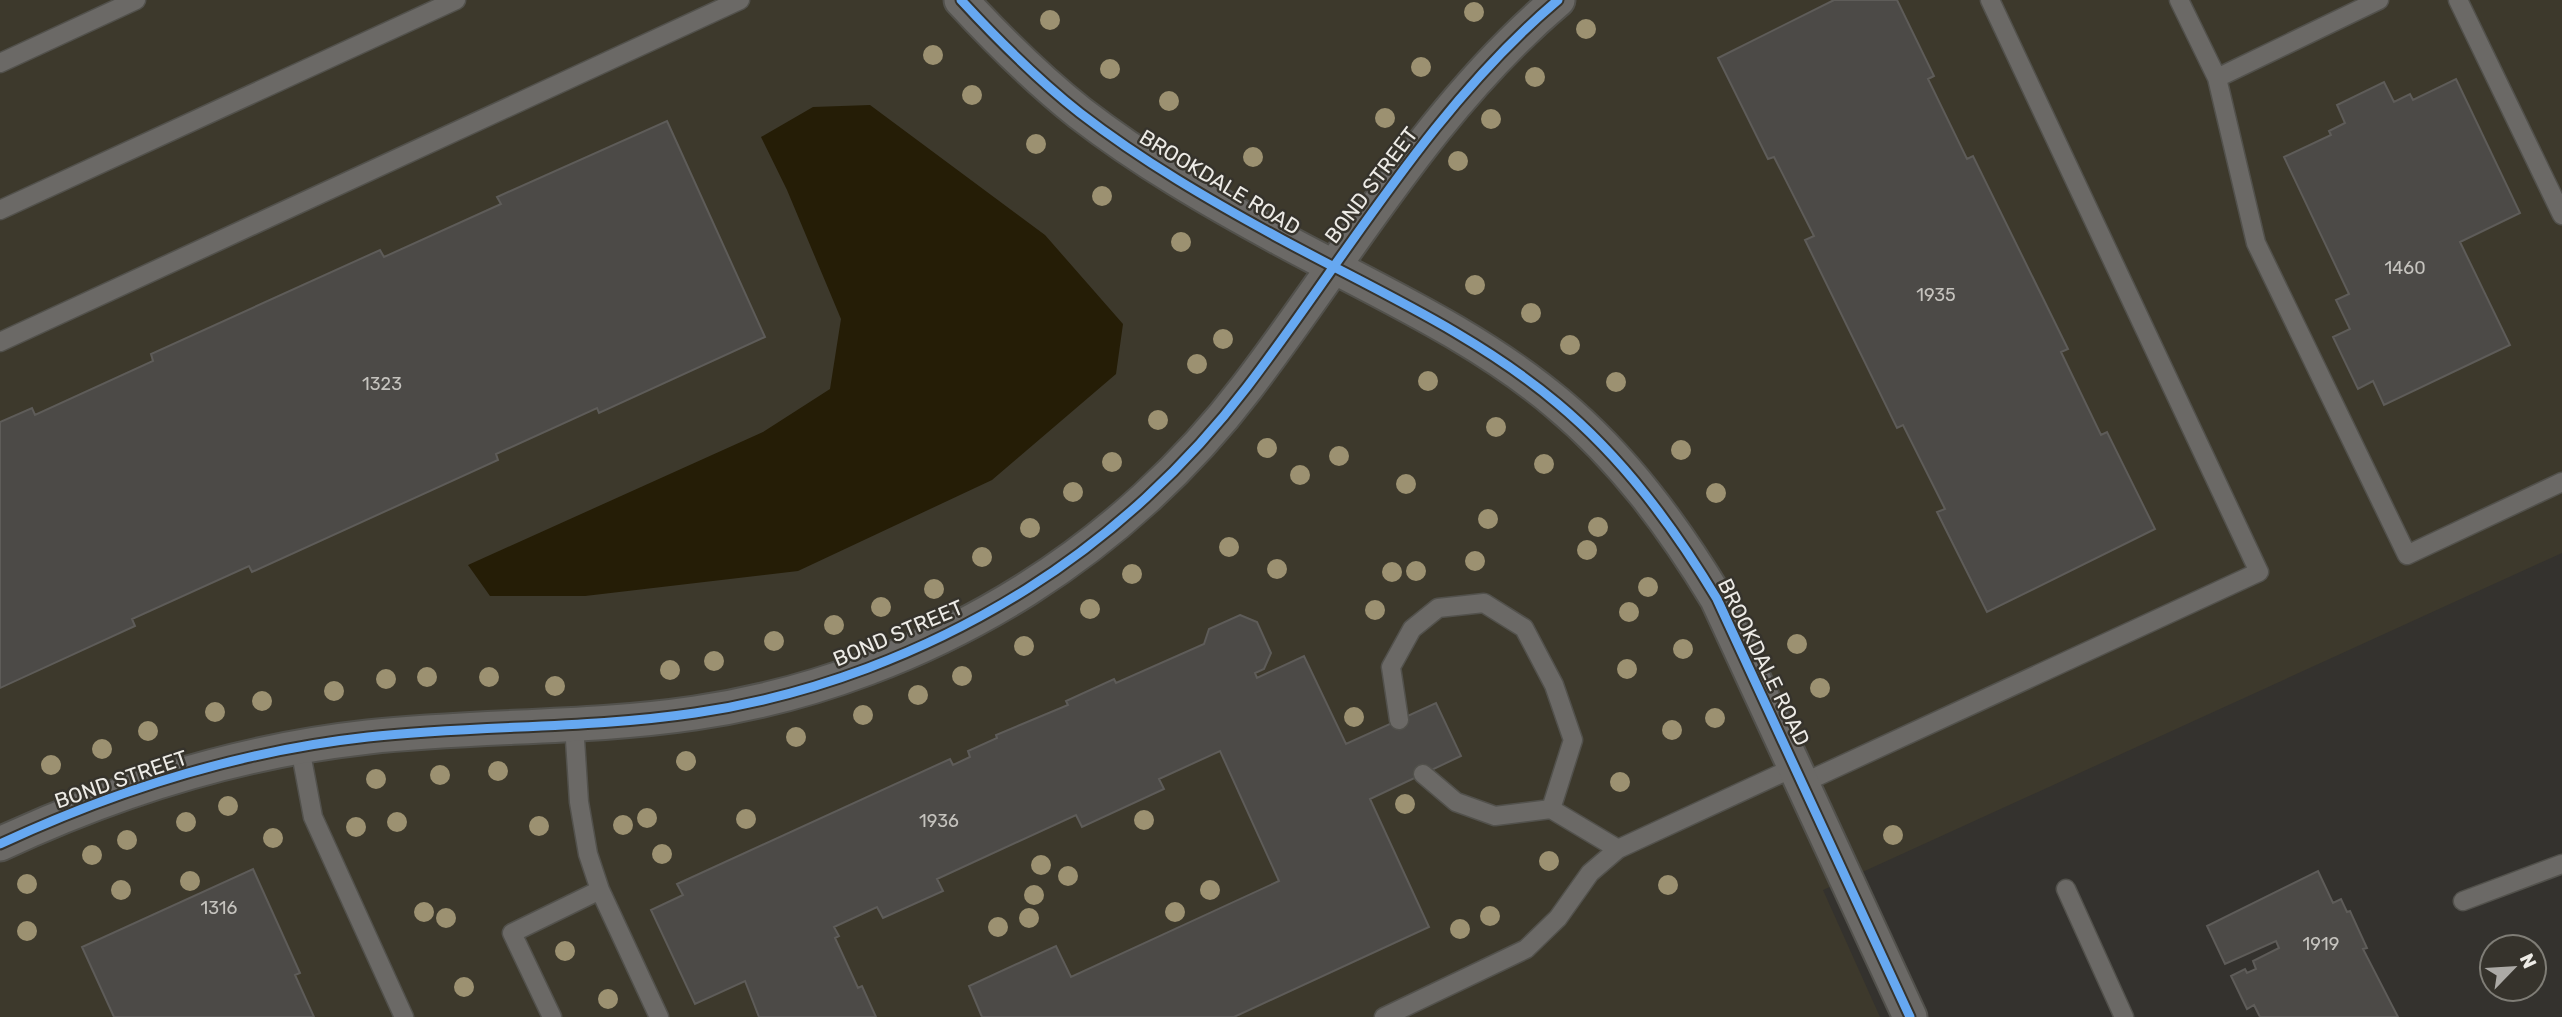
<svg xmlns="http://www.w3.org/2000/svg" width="2562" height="1017" font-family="Rubik,sans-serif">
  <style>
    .built { fill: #3d392c }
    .water { fill: #251d06 }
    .building { fill: #4c4a47; stroke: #5e5c59; stroke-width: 2 }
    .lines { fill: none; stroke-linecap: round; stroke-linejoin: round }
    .service-casing { stroke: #52514c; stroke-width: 21 }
    .minor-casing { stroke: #52514c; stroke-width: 37 }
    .service { stroke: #6b6966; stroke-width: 18 }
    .minor { stroke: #6b6966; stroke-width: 33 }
    .cycleway-casing { stroke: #36332c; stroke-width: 13 }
    .cycleway { stroke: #66a8f1; stroke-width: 9 }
    .tree { fill: #9c9171 }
    .labels { text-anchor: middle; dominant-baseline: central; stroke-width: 5; stroke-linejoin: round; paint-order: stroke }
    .number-label { font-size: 18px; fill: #c5c3be }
    .street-label { font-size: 21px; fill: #edebe6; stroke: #36332c }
  </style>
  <rect width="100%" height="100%" fill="#34322e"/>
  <path class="built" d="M 0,0 L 2562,0 L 2562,553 L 1823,890 L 1880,1017 L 0,1017 Z"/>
  <path class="water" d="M 870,105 L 1045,235 L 1123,324 L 1116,374 L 992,480 L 798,571 L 585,596 L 490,596 L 468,565 L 763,432 L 830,389 L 841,319 L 787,190 L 761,137 L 813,107 Z"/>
  <path class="building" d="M 1834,0 L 1897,0 L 1934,76 L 1928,79 L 1967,159 L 1973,156 L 2068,349 L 2061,352 L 2101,435 L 2107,432 L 2155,529 L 1987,612 L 1937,512 L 1945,509 L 1903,425 L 1897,428 L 1805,240 L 1814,236 L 1774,157 L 1768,159 L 1718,58 Z
    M 2456,79 L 2520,213 L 2460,242 L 2510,345 L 2384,405 L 2373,381 L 2358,389 L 2333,337 L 2350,329 L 2336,300 L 2349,294 L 2284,157 L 2331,135 L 2329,131 L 2345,123 L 2337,105 L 2384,82 L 2394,102 L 2410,94 L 2413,100 Z
    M 667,121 L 765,337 L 599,413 L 597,408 L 496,454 L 498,460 L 252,572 L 249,566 L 132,619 L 135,626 L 0,688 L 0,422 L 32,408 L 35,415 L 153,361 L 151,354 L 380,250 L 384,257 L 501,204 L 497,197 Z
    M 1240,615 L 1257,622 L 1271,653 L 1264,669 L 1255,673 L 1257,678 L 1304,656 L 1346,744 L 1436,703 L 1461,756 L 1370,799 L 1429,927 L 1234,1017 L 982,1017 L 969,986 L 1056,946 L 1071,977 L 1279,881 L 1220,751 L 1159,779 L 1164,789 L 1082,827 L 1076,815 L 937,879 L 943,891 L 883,918 L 877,907 L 834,927 L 839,936 L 835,938 L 858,988 L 862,986 L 876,1017 L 759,1017 L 745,981 L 695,1004 L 651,910 L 683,895 L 677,884 L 950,759 L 953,765 L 970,757 L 968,751 L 997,738 L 996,735 L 1068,705 L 1066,701 L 1114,679 L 1116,683 L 1204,644 L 1209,629 Z
    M 253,869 L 300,973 L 295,975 L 314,1017 L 114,1017 L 82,947 Z
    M 2318,871 L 2333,903 L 2341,899 L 2347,912 L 2350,911 L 2367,948 L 2363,949 L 2398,1017 L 2260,1017 L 2254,1005 L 2247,1009 L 2231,976 L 2245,969 L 2247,973 L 2256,969 L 2253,961 L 2279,948 L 2276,941 L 2225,964 L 2207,926 Z"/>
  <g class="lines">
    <g class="service-casing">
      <path id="service" d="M 2179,0 L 2217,78 L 2256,243 L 2407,555 L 2562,482
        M 2458,0 L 2562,215
        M 0,63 L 136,0
        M 2217,78 L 2379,0
        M 0,210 L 456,0
        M 0,342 L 740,0
        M 1399,720 L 1391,667 L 1412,629 L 1438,608 L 1484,603 L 1524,628 L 1554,685 L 1573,740 L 1551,809
        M 574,724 L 579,802 L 588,854 L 600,890 L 659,1017
        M 300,748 L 313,817 L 404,1017
        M 1423,774 L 1456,802 L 1495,816 L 1551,809 L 1618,849
        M 1803,783 L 2259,572 L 1990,0
        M 2066,889 L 2124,1017
        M 2463,901 L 2562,864
        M 552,1017 L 512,933 L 600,890
        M 1384,1017 L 1526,949 L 1558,918 L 1590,873 L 1618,849 L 1795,767"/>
    </g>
    <g class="minor-casing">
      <path id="minor" d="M 961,0 C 998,40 1037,79 1080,113 C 1142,161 1211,201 1281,239 C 1375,290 1475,334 1557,403 C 1623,458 1673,526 1717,599 L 1910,1017
        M 0,844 C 116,790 240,751 368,737 C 477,725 587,729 695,713 C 812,696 927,652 1027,589 C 1111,536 1187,466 1247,387 C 1347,256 1431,107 1558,0"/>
    </g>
    <use href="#service" class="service"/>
    <use href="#minor" class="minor"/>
    <g class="cycleway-casing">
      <path id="cycleway" d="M 961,0 C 998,40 1037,79 1080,113 C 1142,161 1211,201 1281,239 C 1375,290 1475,334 1557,403 C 1623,458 1673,526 1717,599 L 1910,1017
        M 0,844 C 116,790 240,751 368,737 C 477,725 587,729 695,713 C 812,696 927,652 1027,589 C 1111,536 1187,466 1247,387 C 1347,256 1431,107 1558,0"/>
    </g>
    <use href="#cycleway" class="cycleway"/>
  </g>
  <g class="tree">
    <circle cx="1474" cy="12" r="10"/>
    <circle cx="1050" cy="20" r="10"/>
    <circle cx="1586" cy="29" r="10"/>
    <circle cx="933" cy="55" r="10"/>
    <circle cx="1421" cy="67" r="10"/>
    <circle cx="1110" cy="69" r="10"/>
    <circle cx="1535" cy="77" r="10"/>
    <circle cx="972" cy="95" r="10"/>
    <circle cx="1169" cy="101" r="10"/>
    <circle cx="1385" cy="118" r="10"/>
    <circle cx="1491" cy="119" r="10"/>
    <circle cx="1036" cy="144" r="10"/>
    <circle cx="1253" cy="157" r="10"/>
    <circle cx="1458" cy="161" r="10"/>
    <circle cx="1102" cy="196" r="10"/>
    <circle cx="1181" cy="242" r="10"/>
    <circle cx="1475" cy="285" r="10"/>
    <circle cx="1531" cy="313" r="10"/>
    <circle cx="1223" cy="339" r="10"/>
    <circle cx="1570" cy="345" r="10"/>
    <circle cx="1197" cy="364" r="10"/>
    <circle cx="1428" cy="381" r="10"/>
    <circle cx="1616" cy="382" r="10"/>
    <circle cx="1158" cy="420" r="10"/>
    <circle cx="1496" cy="427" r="10"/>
    <circle cx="1267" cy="448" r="10"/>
    <circle cx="1681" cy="450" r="10"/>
    <circle cx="1339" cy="456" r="10"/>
    <circle cx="1112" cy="462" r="10"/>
    <circle cx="1544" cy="464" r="10"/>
    <circle cx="1300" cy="475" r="10"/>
    <circle cx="1406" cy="484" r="10"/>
    <circle cx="1073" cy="492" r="10"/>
    <circle cx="1716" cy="493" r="10"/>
    <circle cx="1488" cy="519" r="10"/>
    <circle cx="1598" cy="527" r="10"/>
    <circle cx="1030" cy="528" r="10"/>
    <circle cx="1229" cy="547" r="10"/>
    <circle cx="1587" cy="550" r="10"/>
    <circle cx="982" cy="557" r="10"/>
    <circle cx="1475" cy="561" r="10"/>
    <circle cx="1277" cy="569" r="10"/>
    <circle cx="1416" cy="571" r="10"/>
    <circle cx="1392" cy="572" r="10"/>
    <circle cx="1132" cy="574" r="10"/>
    <circle cx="1648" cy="587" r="10"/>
    <circle cx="934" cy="589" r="10"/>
    <circle cx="881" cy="607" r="10"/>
    <circle cx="1090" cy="609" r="10"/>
    <circle cx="1375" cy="610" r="10"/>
    <circle cx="1629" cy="612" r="10"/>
    <circle cx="834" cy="625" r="10"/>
    <circle cx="774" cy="641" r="10"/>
    <circle cx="1797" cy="644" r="10"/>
    <circle cx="1024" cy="646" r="10"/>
    <circle cx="1683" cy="649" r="10"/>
    <circle cx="714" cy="661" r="10"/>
    <circle cx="1627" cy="669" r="10"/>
    <circle cx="670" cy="670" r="10"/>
    <circle cx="962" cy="676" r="10"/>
    <circle cx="427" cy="677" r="10"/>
    <circle cx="489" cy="677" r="10"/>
    <circle cx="386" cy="679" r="10"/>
    <circle cx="555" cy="686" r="10"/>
    <circle cx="1820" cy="688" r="10"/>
    <circle cx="334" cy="691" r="10"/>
    <circle cx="918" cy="695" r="10"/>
    <circle cx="262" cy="701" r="10"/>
    <circle cx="215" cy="712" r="10"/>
    <circle cx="863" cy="715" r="10"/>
    <circle cx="1354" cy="717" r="10"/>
    <circle cx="1715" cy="718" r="10"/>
    <circle cx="1672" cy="730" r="10"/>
    <circle cx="148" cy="731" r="10"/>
    <circle cx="796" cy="737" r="10"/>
    <circle cx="102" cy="749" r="10"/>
    <circle cx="686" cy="761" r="10"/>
    <circle cx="51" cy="765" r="10"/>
    <circle cx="498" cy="771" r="10"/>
    <circle cx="440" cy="775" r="10"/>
    <circle cx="376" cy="779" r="10"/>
    <circle cx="1620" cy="782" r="10"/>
    <circle cx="1405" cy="804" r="10"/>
    <circle cx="228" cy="806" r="10"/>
    <circle cx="647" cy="818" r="10"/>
    <circle cx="746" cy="819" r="10"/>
    <circle cx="1144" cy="820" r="10"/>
    <circle cx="186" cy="822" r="10"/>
    <circle cx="397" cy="822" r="10"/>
    <circle cx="623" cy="825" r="10"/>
    <circle cx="539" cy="826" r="10"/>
    <circle cx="356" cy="827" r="10"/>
    <circle cx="1893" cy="835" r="10"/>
    <circle cx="273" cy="838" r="10"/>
    <circle cx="127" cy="840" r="10"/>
    <circle cx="662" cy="854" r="10"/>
    <circle cx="92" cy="855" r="10"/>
    <circle cx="1549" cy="861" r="10"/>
    <circle cx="1041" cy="865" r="10"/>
    <circle cx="1068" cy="876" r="10"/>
    <circle cx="190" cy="881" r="10"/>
    <circle cx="27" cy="884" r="10"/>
    <circle cx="1668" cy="885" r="10"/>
    <circle cx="121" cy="890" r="10"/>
    <circle cx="1210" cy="890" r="10"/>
    <circle cx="1034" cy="895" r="10"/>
    <circle cx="424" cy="912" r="10"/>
    <circle cx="1175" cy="912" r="10"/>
    <circle cx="1490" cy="916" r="10"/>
    <circle cx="446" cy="918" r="10"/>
    <circle cx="1029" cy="918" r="10"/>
    <circle cx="998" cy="927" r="10"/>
    <circle cx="1460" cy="929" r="10"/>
    <circle cx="27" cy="931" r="10"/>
    <circle cx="565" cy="951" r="10"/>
    <circle cx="464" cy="987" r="10"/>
    <circle cx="608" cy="999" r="10"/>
  </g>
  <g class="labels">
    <g class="number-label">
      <text x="2405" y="268">1460</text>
      <text x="1936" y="295">1935</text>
      <text x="382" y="384">1323</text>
      <text x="939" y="821">1936</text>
      <text x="219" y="908">1316</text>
      <text x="2321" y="944">1919</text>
    </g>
    <g class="street-label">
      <text transform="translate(1220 182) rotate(31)">BROOKDALE ROAD</text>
      <text transform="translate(1371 185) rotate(-53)">BOND STREET</text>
      <text transform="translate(898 633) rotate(-23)">BOND STREET</text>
      <text transform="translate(1764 662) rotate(64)">BROOKDALE ROAD</text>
      <text transform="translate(121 779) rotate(-19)">BOND STREET</text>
    </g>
  </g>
  <g transform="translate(2513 968) rotate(65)"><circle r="33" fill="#36332c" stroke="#7f7d76" stroke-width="2"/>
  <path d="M0-5L12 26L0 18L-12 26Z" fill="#acaaa6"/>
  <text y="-10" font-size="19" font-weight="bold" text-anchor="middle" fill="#edebe6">N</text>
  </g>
</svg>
